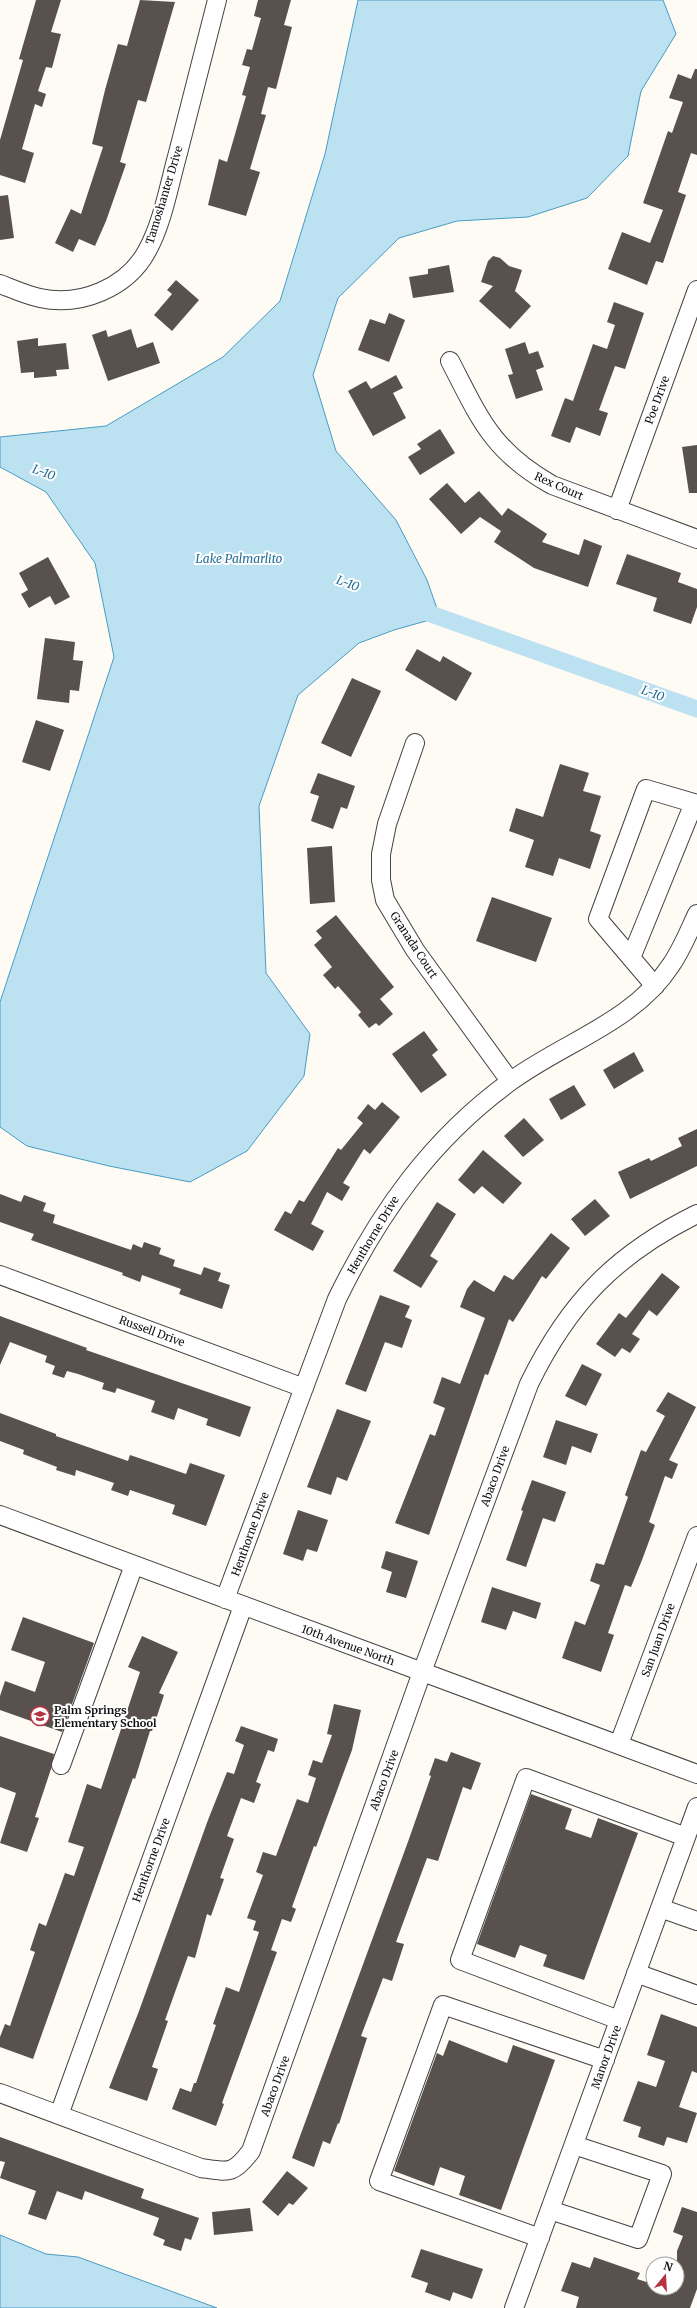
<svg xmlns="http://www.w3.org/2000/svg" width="697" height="2308" font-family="Merriweather,serif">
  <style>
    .water { fill: #bce2f2; stroke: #499bc3 }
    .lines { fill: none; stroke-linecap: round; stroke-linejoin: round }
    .canal { stroke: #bce2f2; stroke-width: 17 }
    .building { fill: #58514d }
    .minor-casing { stroke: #434343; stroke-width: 20 }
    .minor { stroke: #fff; stroke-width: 18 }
    .labels { text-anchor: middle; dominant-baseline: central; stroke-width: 4; stroke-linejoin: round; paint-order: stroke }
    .street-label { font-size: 11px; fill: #101010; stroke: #fff }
    .poi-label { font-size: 11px; font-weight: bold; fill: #101010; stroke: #fff; text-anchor: start }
    .water-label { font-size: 12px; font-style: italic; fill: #226e99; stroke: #fff }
  </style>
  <rect width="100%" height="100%" fill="#fefbf4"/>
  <path class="water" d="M 358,0 L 663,0 L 676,34 L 641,91 L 628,156 L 587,198 L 528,217 L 457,221 L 399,238 L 338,298 L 313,375 L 336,451 L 396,520 L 427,580 L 440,617 L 394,630 L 359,643 L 298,695 L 259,806 L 266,973 L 310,1034 L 304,1076 L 247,1151 L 190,1182 L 109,1166 L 27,1146 L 0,1127 L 0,1002 L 114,657 L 95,563 L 46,492 L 0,467 L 0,437 L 106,426 L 223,357 L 280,301 L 325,154 Z
    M 0,2235 L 46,2254 L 78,2257 L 217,2308 L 0,2308 Z"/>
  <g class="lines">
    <path class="canal" d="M 417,609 L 697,709"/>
  </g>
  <path class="building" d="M 36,0 L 61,0 L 51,32 L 61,34 L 52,68 L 46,67 L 38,91 L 46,94 L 42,107 L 35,104 L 22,149 L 34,153 L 25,183 L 0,175 L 0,140 L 23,60 L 19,59 Z
    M 140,0 L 175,2 L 146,102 L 138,100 L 120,162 L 126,164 L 106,221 L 95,246 L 79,239 L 73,252 L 55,243 L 71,209 L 81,214 L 103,147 L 92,144 L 105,90 L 118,44 L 127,46 Z
    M 258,0 L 291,0 L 284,25 L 292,27 L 276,89 L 268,87 L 261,114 L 266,115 L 250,169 L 260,172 L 246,216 L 208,205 L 219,159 L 227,162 L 246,96 L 242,95 L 250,67 L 242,65 L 247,49 L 252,50 L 261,18 L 254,16 Z
    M 695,69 L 697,69 L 697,155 L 691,153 L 678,192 L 686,195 L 663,263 L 656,261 L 647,285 L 608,269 L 622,232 L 650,243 L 663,210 L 643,203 L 668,131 L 672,133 L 683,102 L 669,98 L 678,74 L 691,79 Z
    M 8,195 L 14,238 L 0,240 L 0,196 Z
    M 493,256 L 500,258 L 509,266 L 522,270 L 515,291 L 531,306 L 510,329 L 479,301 L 493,286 L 481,282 L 488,261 Z
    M 449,265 L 454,292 L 413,298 L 409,277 L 428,274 L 428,269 Z
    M 176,280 L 199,300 L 172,331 L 154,315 L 172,294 L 167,290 Z
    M 614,302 L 644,313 L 625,369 L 615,366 L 599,410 L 608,413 L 600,436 L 576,427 L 570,443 L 551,436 L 565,398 L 573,401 L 593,344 L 607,349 L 615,325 L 607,322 Z
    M 389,313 L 405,320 L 389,362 L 358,350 L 370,319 L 385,324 Z
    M 131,329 L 137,348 L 153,342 L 160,363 L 108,381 L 92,335 L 106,330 L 108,337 Z
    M 38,338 L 38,346 L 66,343 L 69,369 L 56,370 L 57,376 L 34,378 L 34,372 L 21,373 L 17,341 Z
    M 525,342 L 529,354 L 538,351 L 544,367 L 536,370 L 543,390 L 516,399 L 508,375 L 513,374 L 505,349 Z
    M 396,375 L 403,388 L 393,393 L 406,418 L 373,436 L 348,391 L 366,381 L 371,389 Z
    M 440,429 L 455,453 L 420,475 L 408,457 L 421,449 L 417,444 Z
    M 697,445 L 697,493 L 689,493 L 682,447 Z
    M 447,483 L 465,503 L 479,491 L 502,516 L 508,508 L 547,534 L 542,542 L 579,555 L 584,539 L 602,546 L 588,587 L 534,568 L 494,542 L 501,531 L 480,517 L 461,534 L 429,499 Z
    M 627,554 L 681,573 L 678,582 L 697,589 L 697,607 L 691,624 L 653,611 L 657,598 L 616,584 Z
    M 48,557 L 70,597 L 55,605 L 50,596 L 29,608 L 21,594 L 28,590 L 19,573 Z
    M 45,638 L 75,642 L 73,660 L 83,661 L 79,691 L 70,690 L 69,703 L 37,699 Z
    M 417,649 L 440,662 L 443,656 L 472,673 L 456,701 L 405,670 Z
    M 352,678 L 381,691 L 351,757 L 321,743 Z
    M 36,720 L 64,730 L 50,771 L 22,762 Z
    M 560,764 L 589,773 L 583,791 L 601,796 L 590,831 L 601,835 L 590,869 L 559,858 L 553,876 L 525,867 L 534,840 L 509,831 L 516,808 L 543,817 Z
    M 318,773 L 355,786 L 347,809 L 341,807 L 333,829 L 311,821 L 319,796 L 310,793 Z
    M 332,846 L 335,902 L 310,904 L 307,848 Z
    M 492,897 L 552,918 L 536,962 L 476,941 Z
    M 336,915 L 394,987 L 380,999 L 393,1014 L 379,1026 L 376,1023 L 369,1028 L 358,1015 L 361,1012 L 338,986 L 335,989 L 323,975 L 332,967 L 314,945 L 322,938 L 316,931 Z
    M 424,1031 L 438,1050 L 432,1055 L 447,1075 L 421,1093 L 392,1054 Z
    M 634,1052 L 644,1071 L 614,1089 L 603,1070 Z
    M 574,1085 L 586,1105 L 561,1120 L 549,1099 Z
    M 382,1102 L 400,1117 L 370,1154 L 364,1149 L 343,1183 L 350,1187 L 342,1201 L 327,1192 L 311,1224 L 324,1231 L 313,1251 L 274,1230 L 285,1211 L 291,1214 L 299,1200 L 304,1202 L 338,1148 L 341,1150 L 363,1123 L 357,1118 L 368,1104 L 375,1110 Z
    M 524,1118 L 544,1140 L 523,1157 L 504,1136 Z
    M 697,1129 L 697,1166 L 630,1199 L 618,1172 L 649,1158 L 651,1161 L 682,1146 L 678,1138 Z
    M 483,1150 L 522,1183 L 503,1204 L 482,1186 L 474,1194 L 458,1180 Z
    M 0,1194 L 21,1202 L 24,1195 L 46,1203 L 43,1211 L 55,1215 L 53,1223 L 131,1250 L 133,1244 L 142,1248 L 144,1242 L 161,1248 L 159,1254 L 175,1260 L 173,1266 L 201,1275 L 204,1267 L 221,1273 L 218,1281 L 230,1285 L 222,1309 L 179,1294 L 181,1289 L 142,1275 L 140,1282 L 122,1275 L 123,1273 L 31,1240 L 34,1234 L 0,1222 Z
    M 595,1199 L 610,1216 L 585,1236 L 571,1219 Z
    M 437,1202 L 456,1214 L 430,1256 L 438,1261 L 421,1288 L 393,1271 Z
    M 551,1233 L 570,1248 L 546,1279 L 542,1276 L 513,1322 L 509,1319 L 488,1375 L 485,1374 L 429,1535 L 395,1523 L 430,1434 L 435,1436 L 445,1408 L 433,1403 L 442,1377 L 460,1384 L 485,1318 L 460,1307 L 467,1289 L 474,1280 L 494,1292 L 504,1275 L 513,1280 Z
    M 662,1273 L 680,1287 L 657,1316 L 649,1310 L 632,1334 L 640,1339 L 630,1353 L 622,1348 L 615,1357 L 596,1344 L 619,1313 L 626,1318 Z
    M 380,1295 L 410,1306 L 405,1317 L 412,1320 L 402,1348 L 385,1342 L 366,1392 L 345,1384 Z
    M 0,1316 L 87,1348 L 86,1350 L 251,1407 L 240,1437 L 206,1425 L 208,1419 L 178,1408 L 174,1420 L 151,1412 L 155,1401 L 117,1388 L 115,1393 L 102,1389 L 104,1383 L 78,1374 L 67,1371 L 64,1378 L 52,1374 L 55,1366 L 45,1362 L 47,1356 L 10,1342 L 0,1365 Z
    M 582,1364 L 602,1374 L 586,1406 L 565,1396 Z
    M 668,1392 L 696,1407 L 669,1460 L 678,1464 L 672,1479 L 665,1476 L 649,1522 L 655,1525 L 642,1560 L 631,1587 L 625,1585 L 608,1633 L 614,1635 L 601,1672 L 562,1658 L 575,1621 L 585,1625 L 600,1585 L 590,1581 L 596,1563 L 604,1565 L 628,1497 L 625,1495 L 641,1450 L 646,1452 L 665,1416 L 656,1411 Z
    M 337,1409 L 371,1421 L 347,1481 L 337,1477 L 331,1495 L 307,1487 Z
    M 0,1413 L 56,1434 L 56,1436 L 128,1461 L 130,1455 L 186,1474 L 190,1463 L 225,1475 L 206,1526 L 172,1514 L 175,1505 L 130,1490 L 128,1496 L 111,1490 L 114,1483 L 76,1470 L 75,1476 L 56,1470 L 57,1467 L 23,1454 L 24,1450 L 0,1441 Z
    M 556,1420 L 598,1434 L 591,1453 L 572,1446 L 566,1465 L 543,1457 Z
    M 532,1480 L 566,1492 L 555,1522 L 543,1518 L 526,1567 L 506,1560 L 523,1511 L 521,1510 Z
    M 298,1510 L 328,1520 L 317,1552 L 307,1549 L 303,1561 L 283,1554 Z
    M 386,1551 L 418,1561 L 406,1598 L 386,1592 L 392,1572 L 381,1568 Z
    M 492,1587 L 541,1603 L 536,1619 L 513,1611 L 506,1630 L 481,1622 Z
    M 23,1617 L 94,1643 L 62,1732 L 0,1710 L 0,1696 L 5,1681 L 35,1692 L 45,1662 L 11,1650 Z
    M 142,1636 L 178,1652 L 159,1693 L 164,1695 L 152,1731 L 150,1731 L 135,1779 L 133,1778 L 33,2059 L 0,2047 L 0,2037 L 5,2024 L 10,2026 L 35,1952 L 30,1950 L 39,1923 L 46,1926 L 65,1873 L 74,1876 L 84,1847 L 68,1842 L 87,1784 L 101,1789 L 140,1672 L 128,1667 Z
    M 334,1704 L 361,1710 L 352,1750 L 316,1847 L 314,1846 L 292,1907 L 296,1909 L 291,1922 L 282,1919 L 271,1950 L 277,1952 L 222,2103 L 224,2104 L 216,2126 L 172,2109 L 180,2088 L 191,2092 L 194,2083 L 196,2083 L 216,2025 L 213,2024 L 226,1987 L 239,1992 L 259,1932 L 253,1930 L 256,1921 L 247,1918 L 263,1875 L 256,1872 L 263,1852 L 276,1856 L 297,1799 L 308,1803 L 316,1778 L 308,1775 L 313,1760 L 322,1763 L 332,1735 L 327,1734 Z
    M 241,1726 L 278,1739 L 274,1752 L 268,1750 L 256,1782 L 261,1784 L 254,1803 L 241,1798 L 227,1836 L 234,1839 L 220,1878 L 224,1879 L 211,1916 L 207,1914 L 195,1958 L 188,1956 L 165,2020 L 168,2021 L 152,2067 L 158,2069 L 147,2101 L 109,2088 L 139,2011 L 208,1820 L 227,1772 L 234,1774 L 244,1745 L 235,1741 Z
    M 0,1736 L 54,1754 L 51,1769 L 35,1817 L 39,1818 L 27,1852 L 0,1843 L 16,1793 L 0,1787 Z
    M 451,1752 L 481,1763 L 471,1790 L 463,1787 L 438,1861 L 427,1858 L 396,1942 L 404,1944 L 392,1981 L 383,1978 L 361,2036 L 367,2038 L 339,2124 L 338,2123 L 330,2144 L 323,2141 L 314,2167 L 292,2158 L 409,1839 L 431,1776 L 429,1775 L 435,1758 L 447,1762 Z
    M 531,1794 L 572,1809 L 565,1829 L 591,1838 L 598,1818 L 638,1833 L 584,1980 L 543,1966 L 547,1955 L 520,1945 L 515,1958 L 477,1944 Z
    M 661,2014 L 697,2027 L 697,2073 L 692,2071 L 679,2107 L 697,2113 L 687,2143 L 667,2137 L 664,2146 L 638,2137 L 641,2127 L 623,2121 L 638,2081 L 656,2087 L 665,2061 L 647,2055 Z
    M 449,2040 L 507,2063 L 513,2045 L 555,2060 L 501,2210 L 459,2195 L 465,2176 L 440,2167 L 434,2186 L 394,2171 L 437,2053 L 443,2056 Z
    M 0,2137 L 144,2189 L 141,2198 L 199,2218 L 191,2240 L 185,2238 L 181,2251 L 163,2245 L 165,2240 L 153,2235 L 159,2218 L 85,2191 L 82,2200 L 57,2191 L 46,2220 L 28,2214 L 36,2191 L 0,2178 L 5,2162 L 0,2161 Z
    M 287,2171 L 308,2188 L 293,2205 L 289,2203 L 278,2216 L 262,2202 Z
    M 682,2207 L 697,2212 L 697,2289 L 690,2308 L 576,2308 L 579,2297 L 561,2291 L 572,2262 L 590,2268 L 594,2257 L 640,2273 L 637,2279 L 653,2284 L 653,2288 L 664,2288 L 677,2292 L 677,2251 L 683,2236 L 673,2232 Z
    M 250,2208 L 253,2231 L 214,2235 L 212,2212 Z
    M 421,2249 L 483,2269 L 472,2299 L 453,2292 L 450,2301 L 425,2292 L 428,2283 L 411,2277 Z"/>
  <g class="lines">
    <g class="minor-casing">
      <path id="minor" d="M 0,284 C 13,289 26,295 40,298 C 80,307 127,288 147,251 C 163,222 169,185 178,153 C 191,102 204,51 217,0
        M 450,361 C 480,419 492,451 552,485 L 697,539
        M 617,510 L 697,290
        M 415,743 L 387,824 L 381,854 L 381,880 L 385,900 L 415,950 L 510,1081
        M 631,958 L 694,803
        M 655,986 L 598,919 L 646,789 L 697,804
        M 0,1275 L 304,1388
        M 0,1515 L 697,1774
        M 225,1599 L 337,1299 C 379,1213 432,1138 511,1081 C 564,1042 634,1022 671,965 C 682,949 689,931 697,914
        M 619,1744 L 697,1536
        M 61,1765 L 134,1565
        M 660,1908 L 697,1921
        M 636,1973 L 697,1995
        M 619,2020 L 460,1960 L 526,1778 L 686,1837
        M 0,2093 L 201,2168 C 229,2172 233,2175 251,2151 L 422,1672 L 529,1384 C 569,1302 616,1254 697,1214
        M 59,2115 L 243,1606
        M 550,2210 L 638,2239 L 662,2174 L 574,2145
        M 540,2238 L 379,2181 L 443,2005 L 605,2060
        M 514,2308 L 697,1807"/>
    </g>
    <use href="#minor" class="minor"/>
  </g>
  <defs>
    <g id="school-ring" transform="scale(1)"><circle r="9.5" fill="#fff" stroke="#b63242" stroke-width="1.5"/><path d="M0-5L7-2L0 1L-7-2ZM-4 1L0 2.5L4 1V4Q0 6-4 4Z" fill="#b63242"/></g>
  </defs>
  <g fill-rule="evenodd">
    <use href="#school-ring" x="40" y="1716"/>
  </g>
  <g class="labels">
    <g class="street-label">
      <text transform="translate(164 195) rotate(-73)">Tamoshanter Drive</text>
      <text transform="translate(657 400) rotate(-70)">Poe Drive</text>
      <text transform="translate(559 486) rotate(24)">Rex Court</text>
      <text transform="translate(414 945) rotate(57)">Granada Court</text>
      <text transform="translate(373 1235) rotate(-59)">Henthorne Drive</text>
      <text transform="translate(152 1331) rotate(20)">Russell Drive</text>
      <text transform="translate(495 1476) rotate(-70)">Abaco Drive</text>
      <text transform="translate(250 1534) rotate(-70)">Henthorne Drive</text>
      <text transform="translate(658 1640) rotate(-70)">San Juan Drive</text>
      <text transform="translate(348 1645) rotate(20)">10th Avenue North</text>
      <text transform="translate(384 1780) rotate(-70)">Abaco Drive</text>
      <text transform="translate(151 1860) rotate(-70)">Henthorne Drive</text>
      <text transform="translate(606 2057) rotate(-70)">Manor Drive</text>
      <text transform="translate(275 2086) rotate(-70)">Abaco Drive</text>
    </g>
    <g class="poi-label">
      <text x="54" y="1710">Palm Springs<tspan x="54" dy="13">Elementary School</tspan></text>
    </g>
    <g class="water-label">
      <text transform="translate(44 472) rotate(20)">L-10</text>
      <text x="239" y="558">Lake Palmarlito</text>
      <text transform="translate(348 583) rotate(20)">L-10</text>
      <text transform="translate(653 693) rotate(20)">L-10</text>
    </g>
  </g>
  <g transform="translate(665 2276) rotate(18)"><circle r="19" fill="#ffffff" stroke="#9f9f9f"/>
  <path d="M0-3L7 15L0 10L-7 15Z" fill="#b63242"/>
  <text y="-6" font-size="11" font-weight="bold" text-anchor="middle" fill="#101010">N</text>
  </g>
</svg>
